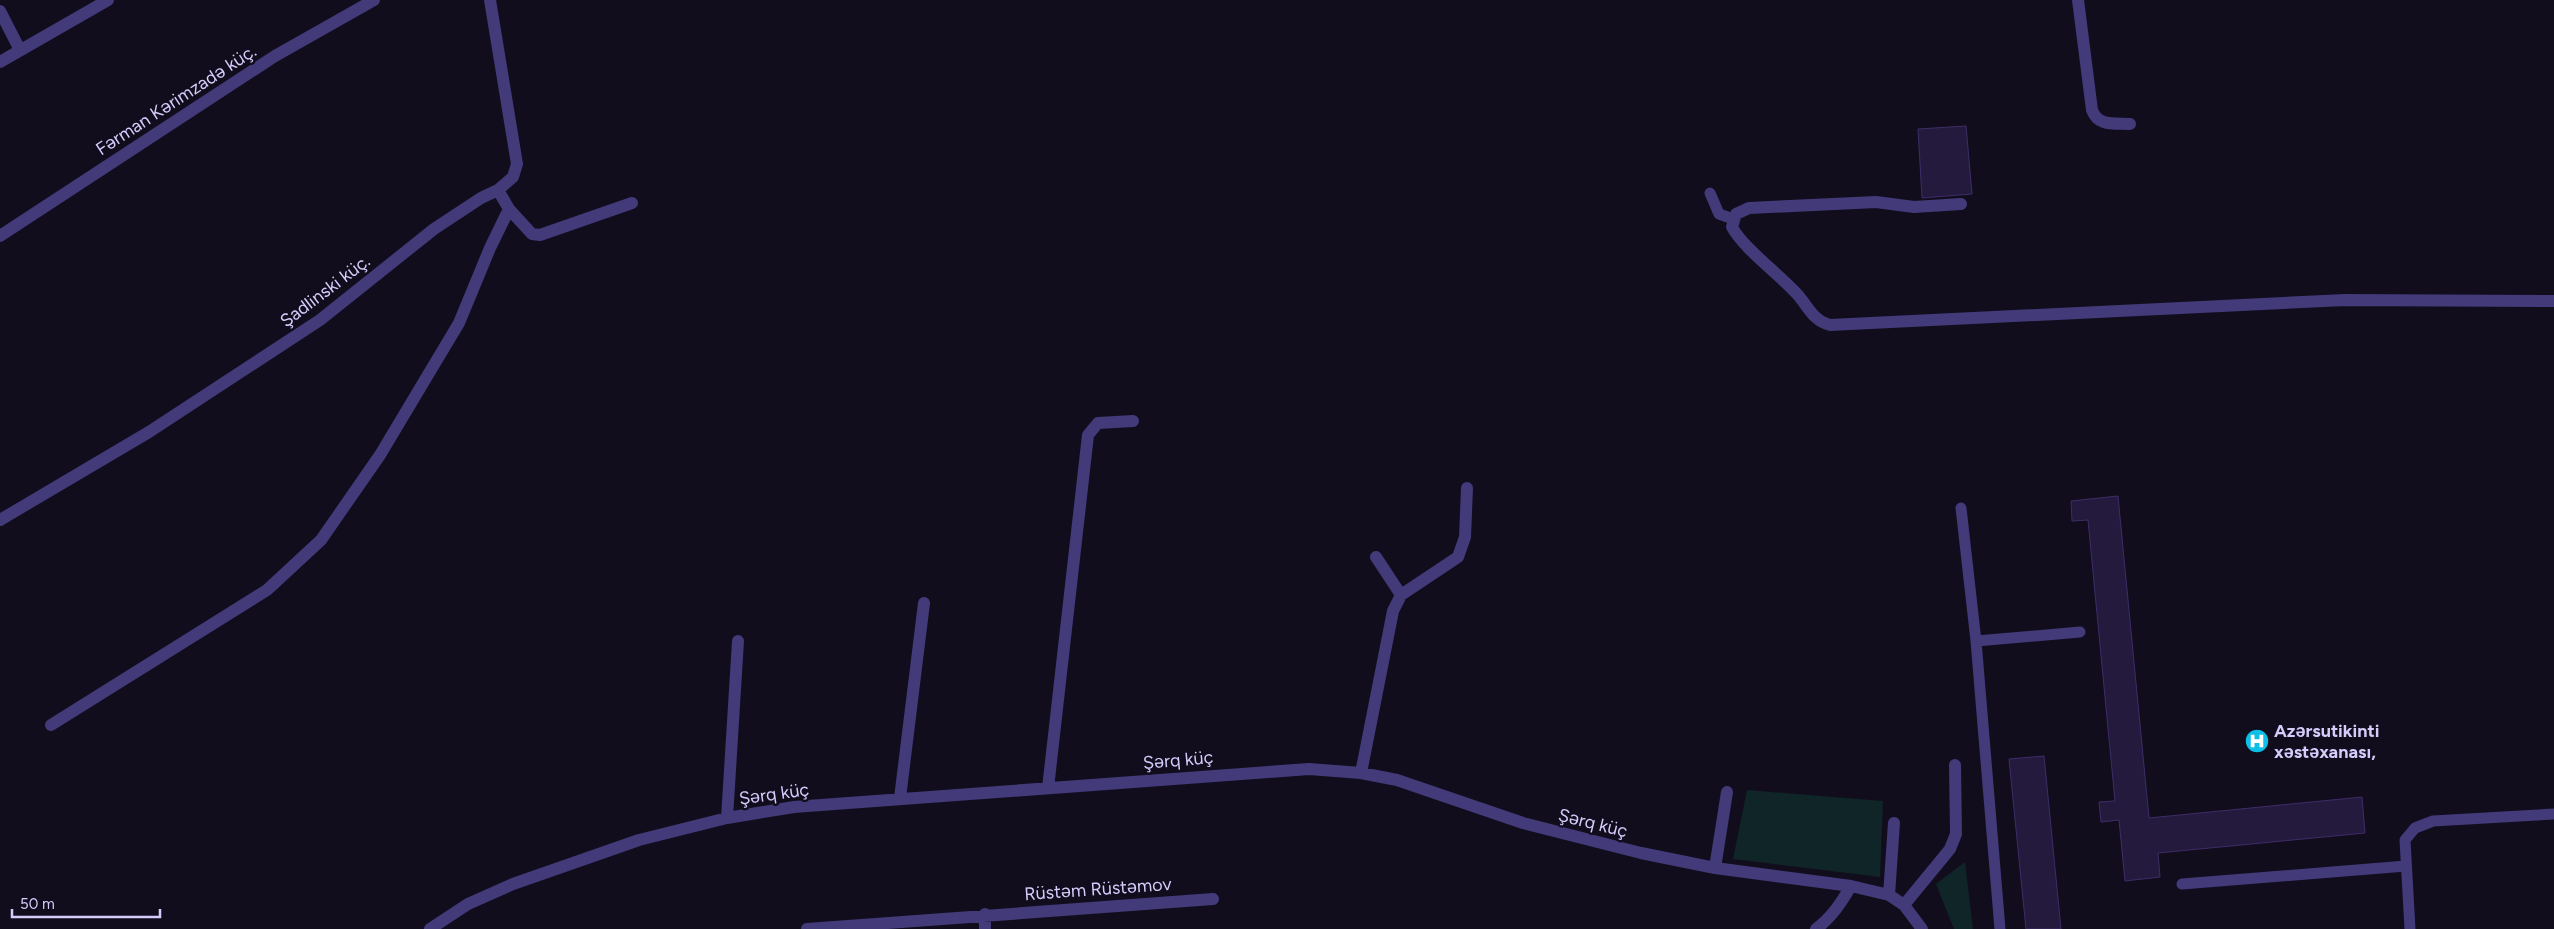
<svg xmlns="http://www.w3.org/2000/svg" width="2554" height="929" font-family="Figtree,sans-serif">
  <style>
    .green { fill: #102527 }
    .building { fill: #241a3d; stroke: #3e2d68 }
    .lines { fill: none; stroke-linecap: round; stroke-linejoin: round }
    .lane { stroke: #423a79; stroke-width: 11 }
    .street { stroke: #423a79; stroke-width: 12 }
    .labels { text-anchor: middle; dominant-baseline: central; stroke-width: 5; stroke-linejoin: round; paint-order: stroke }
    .street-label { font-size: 18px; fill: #d6ccfc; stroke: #110d1d }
    .poi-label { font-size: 18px; font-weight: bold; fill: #d6ccfc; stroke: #110d1d; text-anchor: start }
  </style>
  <rect width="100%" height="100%" fill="#110d1d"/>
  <path class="green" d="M 1747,790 L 1883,801 L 1880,877 L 1733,859 Z
    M 1965,862 L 1973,929 L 1954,929 L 1936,884 Z"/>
  <path class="building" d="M 1966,126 L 1972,194 L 1922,198 L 1918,129 Z
    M 2118,496 L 2149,818 L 2362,797 L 2365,833 L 2158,853 L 2160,877 L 2125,881 L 2119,820 L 2101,822 L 2099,802 L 2115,801 L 2088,520 L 2072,521 L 2071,501 Z
    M 2044,756 L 2061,929 L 2026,929 L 2009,759 Z"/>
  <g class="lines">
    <path class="lane" d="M 1710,193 L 1719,214 L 1733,219
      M 1961,508 L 1976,641 L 2000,929
      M 1976,641 L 2080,632
      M 2182,884 L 2406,866
      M 2410,929 L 2405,840 L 2415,828 L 2433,821 L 2554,814"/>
    <path class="street" d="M 2078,0 L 2092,110 C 2098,127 2115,123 2130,124
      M 0,11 L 20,50
      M 0,62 L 108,0
      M 1961,204 L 1914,207 L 1876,202 L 1749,208 L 1736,214 L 1732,227 C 1744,249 1779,274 1797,294 C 1808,306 1813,321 1830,325 L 2345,300 L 2554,301
      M 509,209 L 532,234 L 540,235 L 632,203
      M 0,236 L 275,56 L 374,0
      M 0,520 L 149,432 L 320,320 L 434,229 L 481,198 L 498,190 L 513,177 L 517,164 L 490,0
      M 1376,557 L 1401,595
      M 51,725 L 267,590 L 321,540 L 380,455 L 459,323 L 490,248 L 509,209 L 498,190
      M 1361,773 L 1393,611 L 1401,595 L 1458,557 L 1465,537 L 1467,488
      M 1048,788 L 1088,435 L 1098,423 L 1133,421
      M 900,798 L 924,603
      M 727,818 L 738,641
      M 1715,868 L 1727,792
      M 1889,895 L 1894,823
      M 1904,905 L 1950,849 L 1956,834 L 1955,765
      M 430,929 L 468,904 L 513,884 L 639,840 L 727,818 L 794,807 L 1309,769 L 1361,773 L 1397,780 L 1523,823 L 1641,853 L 1715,868 L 1851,886 L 1889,895 L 1904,905 L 1922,929
      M 807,929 L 1213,899
      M 985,929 L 985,914
      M 1816,929 C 1832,917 1841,903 1851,886"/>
  </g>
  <defs>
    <g id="hospital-disc" transform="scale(1.25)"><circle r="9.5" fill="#0dbee7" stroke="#110d1d"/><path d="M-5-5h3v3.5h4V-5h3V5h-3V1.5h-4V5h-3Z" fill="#fff"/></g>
  </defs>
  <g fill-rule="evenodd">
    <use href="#hospital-disc" x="2257" y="741"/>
  </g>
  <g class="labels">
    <g class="street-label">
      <text transform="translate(176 100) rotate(-33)">Fərman Kərimzadə küç.</text>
      <text transform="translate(325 291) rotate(-37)">Şadlinski küç.</text>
      <text transform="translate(1178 760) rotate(-5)">Şərq küç</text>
      <text transform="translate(774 794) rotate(-8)">Şərq küç</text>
      <text transform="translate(1593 823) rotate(14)">Şərq küç</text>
      <text transform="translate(1098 889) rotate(-4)">Rüstəm Rüstəmov</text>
    </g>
    <g class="poi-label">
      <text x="2274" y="731">Azərsutikinti<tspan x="2274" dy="21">xəstəxanası,</tspan></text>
    </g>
  </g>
  <path d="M12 909v8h148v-8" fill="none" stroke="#d6ccfc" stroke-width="2.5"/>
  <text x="20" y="909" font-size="15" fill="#d6ccfc" stroke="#110d1d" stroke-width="4" paint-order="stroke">50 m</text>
</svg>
